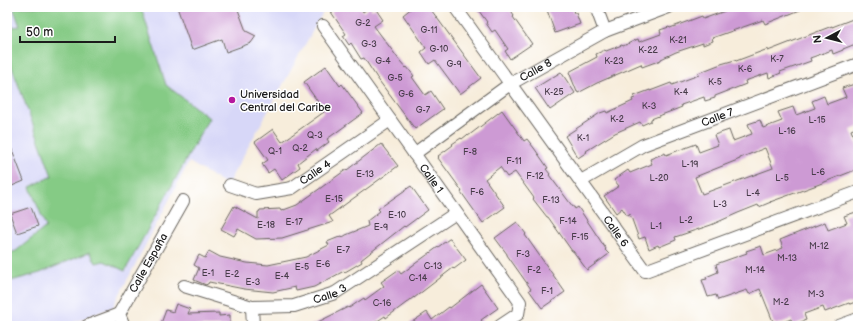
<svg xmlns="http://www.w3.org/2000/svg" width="865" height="333" font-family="'Balsamiq Sans',sans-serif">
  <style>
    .built { fill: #d7d7f8 }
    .green { fill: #85cb85; stroke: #507450 }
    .building { fill: #cd9ad4; fill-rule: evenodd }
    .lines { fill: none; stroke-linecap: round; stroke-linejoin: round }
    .street-casing { stroke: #69655f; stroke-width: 14 }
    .street { stroke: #fff; stroke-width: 12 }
    .poi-dot { fill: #b5179e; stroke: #fff; stroke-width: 1.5 }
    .labels { text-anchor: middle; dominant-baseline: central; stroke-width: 3; stroke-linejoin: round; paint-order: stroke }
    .number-label { font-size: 9px; fill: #483c4a }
    .street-label { font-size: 11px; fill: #1c1c1c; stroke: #fff }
    .poi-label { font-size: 11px; fill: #1c1c1c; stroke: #fff; text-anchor: start }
  </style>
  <rect width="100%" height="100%" fill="#fff"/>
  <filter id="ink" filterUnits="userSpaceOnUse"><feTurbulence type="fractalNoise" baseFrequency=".025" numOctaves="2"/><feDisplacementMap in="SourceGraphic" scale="8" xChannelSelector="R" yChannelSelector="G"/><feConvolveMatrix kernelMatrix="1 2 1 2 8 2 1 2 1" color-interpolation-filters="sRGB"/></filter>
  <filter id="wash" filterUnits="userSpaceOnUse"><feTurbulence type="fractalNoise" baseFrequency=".012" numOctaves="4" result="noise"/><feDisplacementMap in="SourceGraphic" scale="16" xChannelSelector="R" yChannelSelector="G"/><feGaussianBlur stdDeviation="0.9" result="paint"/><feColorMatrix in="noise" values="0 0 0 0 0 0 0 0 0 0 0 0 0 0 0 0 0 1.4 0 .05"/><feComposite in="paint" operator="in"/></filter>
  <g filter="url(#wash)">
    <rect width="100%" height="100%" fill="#f7eddb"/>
    <path class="built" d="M 7,7 L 326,7 L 227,185 L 189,162 L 113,307 L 64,326 L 7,326 Z"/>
    <path class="green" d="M 13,7 L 141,7 L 166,85 L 209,118 L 125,271 L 104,261 L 96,263 L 90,252 L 40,273 L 7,282 L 7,254 L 16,251 L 46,227 L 30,187 L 52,176 L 7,54 L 7,28 L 20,26 Z"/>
    <g id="blocks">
      <path class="building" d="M 177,7 L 237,7 L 246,31 L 256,36 L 251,43 L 226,52 L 222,39 L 192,50 Z
        M 339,7 L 360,7 L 363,12 L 370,7 L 372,10 L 375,8 L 383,20 L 374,26 L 400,61 L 406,68 L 407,67 L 414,76 L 412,77 L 425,95 L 431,91 L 443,109 L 415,129 L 377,78 L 364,58 L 361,59 L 351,43 L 349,45 L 343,36 L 346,34 L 331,12 Z
        M 413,7 L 429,7 L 481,78 L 460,94 L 435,60 L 429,64 L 421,52 L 426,48 L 403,15 Z
        M 476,7 L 508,7 L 514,16 L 513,17 L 532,44 L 510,59 L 505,51 L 508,49 L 495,30 L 492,32 L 486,23 L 487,22 Z
        M 546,7 L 572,7 L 574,13 L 576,13 L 580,24 L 555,33 Z
        M 724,7 L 805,8 L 765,24 L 763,20 L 732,31 L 712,38 L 713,41 L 703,45 L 703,43 L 676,52 L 661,59 L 661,60 L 642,67 L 641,64 L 597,83 L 578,93 L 578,92 L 577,92 L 569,72 L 597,57 L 596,54 L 605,50 L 606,51 L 622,45 L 623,46 L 638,39 L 639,42 L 661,34 L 660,30 L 669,27 L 670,28 L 702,16 L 703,19 L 725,11 Z
        M 858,17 L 858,43 L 843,49 L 843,50 L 833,54 L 832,50 L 810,58 L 811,61 L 780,72 L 781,73 L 769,78 L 768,73 L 745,81 L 746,84 L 715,96 L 715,98 L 705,101 L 704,97 L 681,105 L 682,107 L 651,119 L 651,121 L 642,125 L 640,122 L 615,133 L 586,151 L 587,152 L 578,158 L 565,136 L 600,113 L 606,111 L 607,113 L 633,101 L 632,99 L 635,98 L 634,96 L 650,90 L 650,91 L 671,83 L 672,85 L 696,76 L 699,75 L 698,73 L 721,64 L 735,60 L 736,61 L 768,49 L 768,51 L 832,26 L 832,27 Z
        M 326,66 L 340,86 L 342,84 L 363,113 L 327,139 L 329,142 L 317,151 L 316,149 L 298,163 L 300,167 L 282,180 L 274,169 L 268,173 L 262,164 L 268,160 L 255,142 L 273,129 L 282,142 L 324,112 L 317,102 L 318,102 L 304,82 Z
        M 561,72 L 575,93 L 550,110 L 535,88 Z
        M 858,83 L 858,127 L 851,130 L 858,148 L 858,169 L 817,185 L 770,202 L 771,202 L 759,207 L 758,205 L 738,213 L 711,225 L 675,237 L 676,240 L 659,247 L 658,245 L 649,249 L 645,237 L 639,239 L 630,214 L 627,216 L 622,208 L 616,213 L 604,196 L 619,186 L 614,180 L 628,170 L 630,173 L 652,164 L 650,159 L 665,153 L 666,155 L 696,144 L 699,152 L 718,145 L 714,135 L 729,130 L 733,141 L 752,134 L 748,124 L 760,120 L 763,128 L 782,121 L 778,112 L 793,107 L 796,115 L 815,108 L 812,101 L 824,96 L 827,104 L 846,97 L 842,88 ZM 765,148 L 773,168 L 702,194 L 695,177 L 740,159 L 740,158 Z
        M 502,110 L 524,141 L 527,139 L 534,148 L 548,168 L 546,169 L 550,174 L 549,175 L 573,207 L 574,207 L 575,209 L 578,207 L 606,249 L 605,250 L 609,254 L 587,270 L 573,251 L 572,251 L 548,217 L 547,217 L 533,199 L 534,198 L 515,172 L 507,177 L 500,167 L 485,179 L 505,207 L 483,223 L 461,192 L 462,191 L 438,158 L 439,157 L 438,156 L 453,145 L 452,144 L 461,138 L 462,139 L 467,135 L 468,136 Z
        M 7,139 L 8,139 L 24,181 L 12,186 L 12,185 L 7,186 Z
        M 381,144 L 398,166 L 329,216 L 333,222 L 282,238 L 256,239 L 238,229 L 234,236 L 221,229 L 234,206 L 258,219 L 258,212 L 259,212 L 260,210 L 280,209 L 281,211 L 297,205 L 347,169 L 347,170 Z
        M 411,186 L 428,210 L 405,227 L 404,226 L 361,260 L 362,262 L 345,272 L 344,271 L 314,287 L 296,291 L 295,287 L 273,292 L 244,289 L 209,282 L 208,284 L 207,284 L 206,285 L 194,280 L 199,268 L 194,265 L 199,255 L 205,258 L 209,251 L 220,257 L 247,263 L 268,265 L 306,257 L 329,245 L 327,242 L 342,236 L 343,237 L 346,235 L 368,226 L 367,221 L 380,211 L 378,209 Z
        M 31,207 L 38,226 L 17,233 L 10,214 Z
        M 856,212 L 858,218 L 858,301 L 850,304 L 849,303 L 825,312 L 823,307 L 804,314 L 806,320 L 793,325 L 791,319 L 776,325 L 776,323 L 774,324 L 760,289 L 749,294 L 747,290 L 718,300 L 716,295 L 708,297 L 702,280 L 707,279 L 706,277 L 718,272 L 716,264 L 747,253 L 746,251 L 761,246 L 764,255 L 783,248 L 780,240 L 825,222 L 828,230 L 847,223 L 844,216 Z
        M 517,222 L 526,234 L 525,235 L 565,292 L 542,308 L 529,290 L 531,289 L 507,255 L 507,254 L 495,238 Z
        M 449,239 L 450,239 L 466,260 L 454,269 L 453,268 L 414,298 L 414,297 L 386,318 L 385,316 L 370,326 L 310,326 L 348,307 L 349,308 L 364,298 L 365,300 L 384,286 L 381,282 L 398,270 L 401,274 Z
        M 481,284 L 498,308 L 481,320 L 485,326 L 406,326 L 427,312 L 432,320 L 449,307 L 450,308 Z
        M 176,304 L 190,309 L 188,314 L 219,313 L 219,316 L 230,315 L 230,326 L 160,326 L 166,310 L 173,312 Z"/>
    </g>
  </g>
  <g filter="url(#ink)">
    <use href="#blocks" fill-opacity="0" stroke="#69655f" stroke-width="1"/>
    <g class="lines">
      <g class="street-casing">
        <g id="street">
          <path id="s1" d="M 455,7 L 645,271 L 858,192"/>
          <path d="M 596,7 L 605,31"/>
          <path id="s2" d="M 323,26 L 520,302 L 518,314 L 500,326"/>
          <path id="s3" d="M 414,154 L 510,84 L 605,31 L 669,7"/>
          <path id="s4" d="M 581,181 L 643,145 L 858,64"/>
          <path id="s5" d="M 230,185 L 256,194 L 292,188 L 390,120"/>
          <path id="s6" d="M 184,286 L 252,307 L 294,306 L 335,293 L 456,213"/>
          <path d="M 252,307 L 253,326"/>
          <path d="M 87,326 L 119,314"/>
          <path id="s7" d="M 124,326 L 119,314 L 183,201"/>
          <path d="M 839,326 L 858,319"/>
        </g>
      </g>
      <use href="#street" class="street"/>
    </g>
  </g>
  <circle class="poi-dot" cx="232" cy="100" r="4"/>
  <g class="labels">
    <g class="number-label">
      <text x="363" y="23">G-2</text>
      <text x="429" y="30">G-11</text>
      <text x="678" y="40">K-21</text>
      <text x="369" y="44">G-3</text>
      <text x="439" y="49">G-10</text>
      <text x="648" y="50">K-22</text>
      <text x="777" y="59">K-7</text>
      <text x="383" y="61">G-4</text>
      <text x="614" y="61">K-23</text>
      <text x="454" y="64">G-9</text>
      <text x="745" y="69">K-6</text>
      <text x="395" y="78">G-5</text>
      <text x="715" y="82">K-5</text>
      <text x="554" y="92">K-25</text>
      <text x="681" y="92">K-4</text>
      <text x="406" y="94">G-6</text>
      <text x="649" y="106">K-3</text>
      <text x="423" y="110">G-7</text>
      <text x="617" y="119">K-2</text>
      <text x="817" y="120">L-15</text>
      <text x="787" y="131">L-16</text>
      <text x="315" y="135">Q-3</text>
      <text x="583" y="138">K-1</text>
      <text x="300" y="148">Q-2</text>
      <text x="275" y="151">Q-1</text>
      <text x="470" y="152">F-8</text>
      <text x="514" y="161">F-11</text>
      <text x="690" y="164">L-19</text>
      <text x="818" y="172">L-6</text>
      <text x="365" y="174">E-13</text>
      <text x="535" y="176">F-12</text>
      <text x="659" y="178">L-20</text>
      <text x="782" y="178">L-5</text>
      <text x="477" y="192">F-6</text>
      <text x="753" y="193">L-4</text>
      <text x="334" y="199">E-15</text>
      <text x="551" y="200">F-13</text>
      <text x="720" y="204">L-3</text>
      <text x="397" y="215">E-10</text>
      <text x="686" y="220">L-2</text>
      <text x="568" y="221">F-14</text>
      <text x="294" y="222">E-17</text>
      <text x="266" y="225">E-18</text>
      <text x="656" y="226">L-1</text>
      <text x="381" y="227">E-9</text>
      <text x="580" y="237">F-15</text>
      <text x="819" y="246">M-12</text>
      <text x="343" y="250">E-7</text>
      <text x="523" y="254">F-3</text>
      <text x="787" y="258">M-13</text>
      <text x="323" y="264">E-6</text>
      <text x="433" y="266">C-13</text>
      <text x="302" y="267">E-5</text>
      <text x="534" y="270">F-2</text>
      <text x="755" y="270">M-14</text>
      <text x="208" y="273">E-1</text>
      <text x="232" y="274">E-2</text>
      <text x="282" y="276">E-4</text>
      <text x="418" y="278">C-14</text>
      <text x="253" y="282">E-3</text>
      <text x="547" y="291">F-1</text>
      <text x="816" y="294">M-3</text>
      <text x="781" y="302">M-2</text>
      <text x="382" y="303">C-16</text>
    </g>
    <g class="street-label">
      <text stroke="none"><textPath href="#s3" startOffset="148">Calle 8</textPath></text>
      <text stroke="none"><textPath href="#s4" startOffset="151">Calle 7</textPath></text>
      <text stroke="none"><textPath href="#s5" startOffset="92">Calle 4</textPath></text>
      <text stroke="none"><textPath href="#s2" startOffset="187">Calle 1</textPath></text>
      <text stroke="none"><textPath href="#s1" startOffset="276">Calle 6</textPath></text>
      <text stroke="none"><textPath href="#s7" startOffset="72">Calle España</textPath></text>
      <text stroke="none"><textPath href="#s6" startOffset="151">Calle 3</textPath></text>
    </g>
    <g class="poi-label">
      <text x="240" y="94">Universidad<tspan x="240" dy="13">Central del Caribe</tspan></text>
    </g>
  </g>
  <rect width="865" height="333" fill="none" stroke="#fff" stroke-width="24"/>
  <g transform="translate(827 38) rotate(263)" stroke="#ffffff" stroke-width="3" paint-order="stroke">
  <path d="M0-3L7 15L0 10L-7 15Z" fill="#1c1c1c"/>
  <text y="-6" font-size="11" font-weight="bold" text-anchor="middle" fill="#1c1c1c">N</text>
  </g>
  <path d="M20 36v6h95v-6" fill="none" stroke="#1c1c1c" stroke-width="2"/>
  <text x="26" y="36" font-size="12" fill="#1c1c1c" stroke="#ffffff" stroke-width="3" paint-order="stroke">50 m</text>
</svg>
